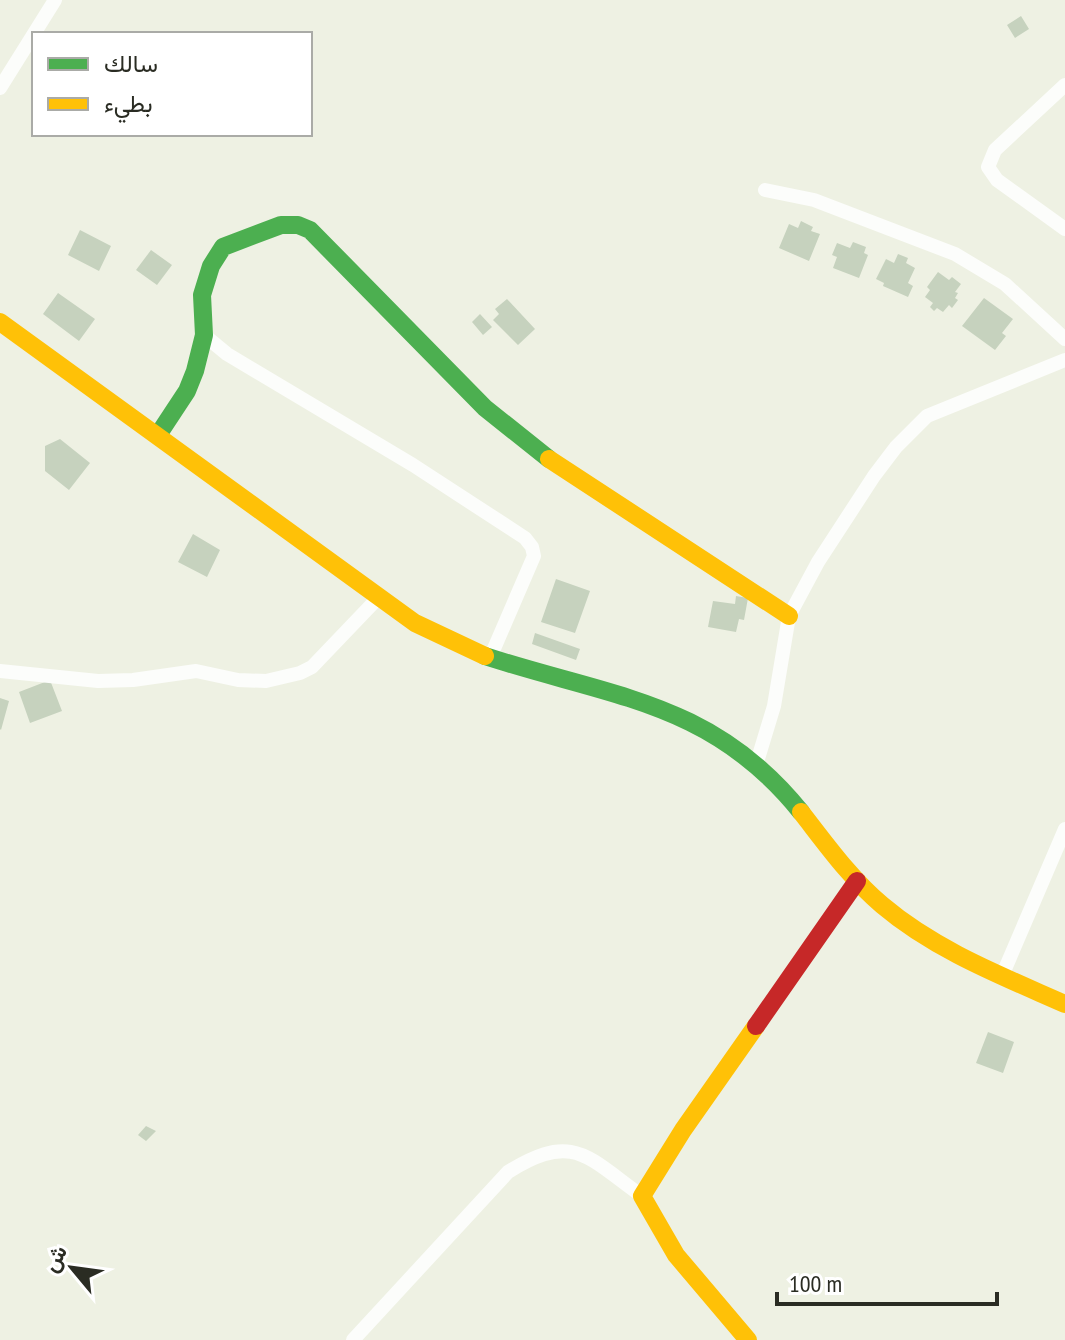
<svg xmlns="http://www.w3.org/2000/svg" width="1065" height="1340" font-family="'PT Sans Narrow',Vazirmatn,sans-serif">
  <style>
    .building { fill: #c6d2be }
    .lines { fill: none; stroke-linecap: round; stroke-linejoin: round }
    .street { stroke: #fcfdfb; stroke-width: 14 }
    .fast { stroke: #4caf50; stroke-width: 18 }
    .slow { stroke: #ffc107; stroke-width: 18 }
    .jam { stroke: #c62828; stroke-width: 18 }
  </style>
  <rect width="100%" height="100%" fill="#eef1e3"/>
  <path class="building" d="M 1021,16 L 1029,29 L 1015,38 L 1007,25 Z
    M 801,221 L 813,227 L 811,231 L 820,234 L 809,261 L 779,248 L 789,224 L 798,228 Z
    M 80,230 L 111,246 L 99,271 L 68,255 Z
    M 853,242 L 866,247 L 864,253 L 868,255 L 859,278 L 833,268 L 837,257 L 832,255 L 837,243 L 850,248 Z
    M 151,250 L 172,265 L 157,285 L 136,270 Z
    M 898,254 L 908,258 L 906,263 L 915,268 L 908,283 L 913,286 L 908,297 L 883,286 L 884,283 L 876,279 L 886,259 L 894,263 Z
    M 938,272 L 949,280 L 952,277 L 961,284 L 955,292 L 958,293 L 955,298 L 958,300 L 952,308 L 949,305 L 943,312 L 937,308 L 934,311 L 930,307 L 933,303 L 925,297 L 930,290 L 927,287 Z
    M 58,293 L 95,319 L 79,341 L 43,314 Z
    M 984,298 L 1013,319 L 1002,333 L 1006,336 L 995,350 L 962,326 Z
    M 507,299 L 535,329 L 518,345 L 493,320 L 499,314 L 495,309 Z
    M 480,314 L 492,327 L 483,335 L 472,322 Z
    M 60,439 L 90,463 L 69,490 L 45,471 L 45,446 Z
    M 193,534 L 220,550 L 207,577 L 178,562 Z
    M 556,579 L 590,591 L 575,633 L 541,622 Z
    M 736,596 L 748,598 L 744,620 L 739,619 L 736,632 L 708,627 L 713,601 L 735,604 Z
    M 535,633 L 580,649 L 576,660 L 532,644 Z
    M 50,680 L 62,711 L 30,723 L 19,692 Z
    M 0,698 L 9,701 L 1,730 L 0,729 Z
    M 988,1032 L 1014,1042 L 1003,1073 L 976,1063 Z
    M 146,1126 L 156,1131 L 146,1141 L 138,1135 Z"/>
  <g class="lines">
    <path class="street" d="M 1065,85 L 995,150 L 988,167 L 997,180 L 1065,229
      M 0,88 L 55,0
      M 765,190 L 814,200 L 955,254 L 1005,284 L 1065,339
      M 204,335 L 227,354 L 413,465 L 525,538 L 532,547 L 534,556 L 490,658
      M 0,671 L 98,681 L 133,680 L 196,671 L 238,680 L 266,681 L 300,673 L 312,667 L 378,598
      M 757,762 L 774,706 L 789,616 L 818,562 L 874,476 L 896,447 L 927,416 L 1065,360
      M 1002,976 L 1065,829
      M 353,1340 L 508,1172 C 574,1131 587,1157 642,1196"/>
    <path class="fast" d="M 158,435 L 187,391 L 195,371 L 204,335 L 202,295 L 211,266 L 223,247 L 281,225 L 298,225 L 310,230 L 485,408 L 549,459
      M 485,656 C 610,697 712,701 801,812"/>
    <path class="slow" d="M 0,322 L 415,623 L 485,656
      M 549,459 L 789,616
      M 801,812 C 826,844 850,878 882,905 C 935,950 1002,976 1065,1004
      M 748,1340 L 676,1255 L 642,1196 L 683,1130 L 756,1026"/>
    <path class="jam" d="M 756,1026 L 857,881"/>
  </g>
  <rect x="32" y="32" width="280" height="104" fill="#ffffff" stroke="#aaaba7" stroke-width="2"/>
  <rect x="48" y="58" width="40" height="12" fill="#4caf50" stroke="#aaaba7" stroke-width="2"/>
  <text x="104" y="72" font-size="24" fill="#2a2c23">سالك</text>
  <rect x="48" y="98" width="40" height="12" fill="#ffc107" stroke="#aaaba7" stroke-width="2"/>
  <text x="104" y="112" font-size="24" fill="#2a2c23">بطيء</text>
  <g transform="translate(72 1268) rotate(299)" stroke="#ffffff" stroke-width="6" paint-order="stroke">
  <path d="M0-6L14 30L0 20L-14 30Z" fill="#2a2c23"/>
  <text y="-12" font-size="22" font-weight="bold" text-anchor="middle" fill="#2a2c23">ش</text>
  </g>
  <path d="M777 1292v12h220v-12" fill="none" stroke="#2a2c23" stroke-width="4"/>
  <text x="789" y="1292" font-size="24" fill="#2a2c23" stroke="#ffffff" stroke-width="6" paint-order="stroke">100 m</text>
</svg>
